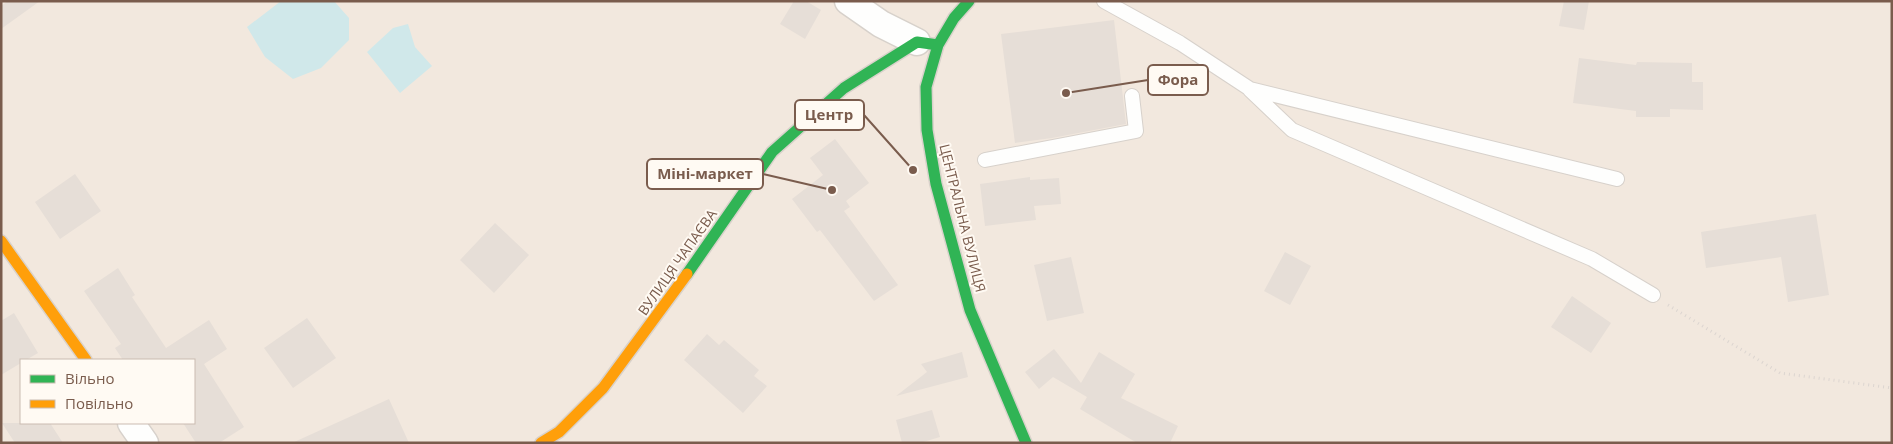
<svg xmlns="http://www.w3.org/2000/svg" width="1893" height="444" font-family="'Open Sans',sans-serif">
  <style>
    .residential { fill: #f2e8de; fill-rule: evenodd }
    .water { fill: #d0e8ea }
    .building { fill: #e6ded7 }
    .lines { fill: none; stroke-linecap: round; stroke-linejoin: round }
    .lane-casing { stroke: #d7d1cb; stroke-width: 16 }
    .street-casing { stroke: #d7d1cb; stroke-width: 29 }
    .fast-casing { stroke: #d9d2cb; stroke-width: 14 }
    .slow-casing { stroke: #d9d2cb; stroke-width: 14 }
    .path { stroke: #dcd5d0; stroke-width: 3; stroke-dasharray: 1 4; stroke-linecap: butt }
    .lane { stroke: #fefefd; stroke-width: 14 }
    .street { stroke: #fefefd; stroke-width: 26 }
    .fast { stroke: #30b455; stroke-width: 11 }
    .slow { stroke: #ff9f0a; stroke-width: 11 }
    .labels { text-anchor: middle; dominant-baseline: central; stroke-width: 4; stroke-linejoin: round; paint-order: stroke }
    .street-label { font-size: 14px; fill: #7a5c4d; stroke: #fffaf3 }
    .leader { fill: none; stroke: #7a5c4d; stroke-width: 2 }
    .callout-dot { fill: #7a5c4d; stroke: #fffaf3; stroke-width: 2 }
    .callout { fill: #fffaf3; stroke: #7a5c4d; stroke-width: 2 }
    .callout-label { font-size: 15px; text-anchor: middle; font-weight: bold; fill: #7a5c4d }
  </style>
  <rect width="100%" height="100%" fill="#f9f5f0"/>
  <path class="residential" d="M 1,1 L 1892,1 L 1892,443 L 1,443 ZM 21,360 L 194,360 L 194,423 L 21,423 Z"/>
  <path class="water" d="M 281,1 L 334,1 L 349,18 L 349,40 L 321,68 L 293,79 L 265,57 L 247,27 Z
    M 408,24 L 415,47 L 432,66 L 400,93 L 367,52 L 393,28 Z"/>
  <path class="building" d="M 8,1 L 40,1 L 1,29 L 1,6 Z
    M 794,1 L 806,1 L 821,10 L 805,39 L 780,24 Z
    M 1564,1 L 1589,1 L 1584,30 L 1559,26 Z
    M 1114,20 L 1126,124 L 1052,138 L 1015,143 L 1001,34 Z
    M 1579,58 L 1636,65 L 1637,62 L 1692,63 L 1692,82 L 1703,82 L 1703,110 L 1670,109 L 1670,117 L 1636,117 L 1636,111 L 1573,103 Z
    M 835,139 L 869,183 L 846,201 L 850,207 L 844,211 L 898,285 L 874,301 L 820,230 L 817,232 L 792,199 L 823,175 L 810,158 Z
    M 75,174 L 101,211 L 60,239 L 35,202 Z
    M 1030,177 L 1030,180 L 1059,178 L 1061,204 L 1034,206 L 1036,220 L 985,226 L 980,184 Z
    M 1816,214 L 1829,295 L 1788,302 L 1781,257 L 1706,268 L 1701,232 Z
    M 495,223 L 529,255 L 494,293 L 460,260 Z
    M 1285,252 L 1311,266 L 1290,305 L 1264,291 Z
    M 1071,257 L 1084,313 L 1047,321 L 1034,265 Z
    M 118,268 L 135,295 L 132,297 L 166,348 L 209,320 L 227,349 L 204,364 L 244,427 L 219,443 L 196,443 L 183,423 L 194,423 L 194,360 L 123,360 L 115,348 L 121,344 L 84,291 Z
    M 1572,296 L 1611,323 L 1591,353 L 1551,327 Z
    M 14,313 L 38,353 L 26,360 L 21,360 L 21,363 L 1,375 L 1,321 Z
    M 307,318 L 336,358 L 293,388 L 264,348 Z
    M 707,334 L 719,345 L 724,340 L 759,370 L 754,376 L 767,386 L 743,413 L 684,360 Z
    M 1054,349 L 1081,383 L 1099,352 L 1135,374 L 1121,398 L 1178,426 L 1170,443 L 1137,443 L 1080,409 L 1087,397 L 1053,377 L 1039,389 L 1025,372 Z
    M 962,352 L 968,377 L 896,396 L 927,372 L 921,364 Z
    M 389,399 L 409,443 L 292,443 Z
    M 932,410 L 940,437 L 920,443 L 902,443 L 896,420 Z
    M 2,423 L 50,423 L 63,443 L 15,443 Z"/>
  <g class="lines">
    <g class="lane-casing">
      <path id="lane" d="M 1104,1 L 1180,43 L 1250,89 L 1617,179
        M 1250,90 L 1292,130 L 1592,259 L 1653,295
        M 985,160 L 1136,131 L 1132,96"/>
    </g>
    <g class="street-casing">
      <path id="street" d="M 848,1 L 881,24 L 917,42
        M 131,423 L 145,443"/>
    </g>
    <g class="fast-casing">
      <path id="fast" d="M 969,1 L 954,18 L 938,45 L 926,87 L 927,130 L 936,184 L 970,310 L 1026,443
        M 687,274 L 772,152 L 844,88 L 917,42 L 938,45"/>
    </g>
    <g class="slow-casing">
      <path id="slow" d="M 1,241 L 86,360
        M 541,443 L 559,432 L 603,388 L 687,274"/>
    </g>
    <path class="path" d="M 1668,305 L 1780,373 L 1892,388"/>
    <use href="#lane" class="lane"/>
    <use href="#street" class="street"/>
    <use href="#fast" class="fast"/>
    <use href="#slow" class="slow"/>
  </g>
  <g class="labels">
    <g class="street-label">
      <text transform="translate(963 218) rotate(76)">ЦЕНТРАЛЬНА ВУЛИЦЯ</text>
      <text transform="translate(677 262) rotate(-55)">ВУЛИЦЯ ЧАПАЄВА</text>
    </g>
  </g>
  <path class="leader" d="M1066 93L1148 80M913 170L864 115M832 190L763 174"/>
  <g class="callout-dot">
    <circle cx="1066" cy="93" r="5"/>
    <circle cx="913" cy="170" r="5"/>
    <circle cx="832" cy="190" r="5"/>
  </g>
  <g class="callout">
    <rect x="1148" y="65" width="60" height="30" rx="5"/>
    <rect x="795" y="100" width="69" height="30" rx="5"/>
    <rect x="647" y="159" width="116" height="30" rx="5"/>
  </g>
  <g class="callout-label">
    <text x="1178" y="85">Фора</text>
    <text x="829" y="120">Центр</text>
    <text x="705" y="179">Міні-маркет</text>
  </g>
  <rect width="1893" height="444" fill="none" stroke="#7a5c4d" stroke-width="5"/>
  <rect x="20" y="359" width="175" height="65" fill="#fffaf3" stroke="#cabbb1"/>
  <rect x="30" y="375" width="25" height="8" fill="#30b455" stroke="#cabbb1"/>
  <text x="65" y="384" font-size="15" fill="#7a5c4d">Вільно</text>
  <rect x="30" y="400" width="25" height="8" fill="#ff9f0a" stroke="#cabbb1"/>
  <text x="65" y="409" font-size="15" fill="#7a5c4d">Повільно</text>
</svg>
